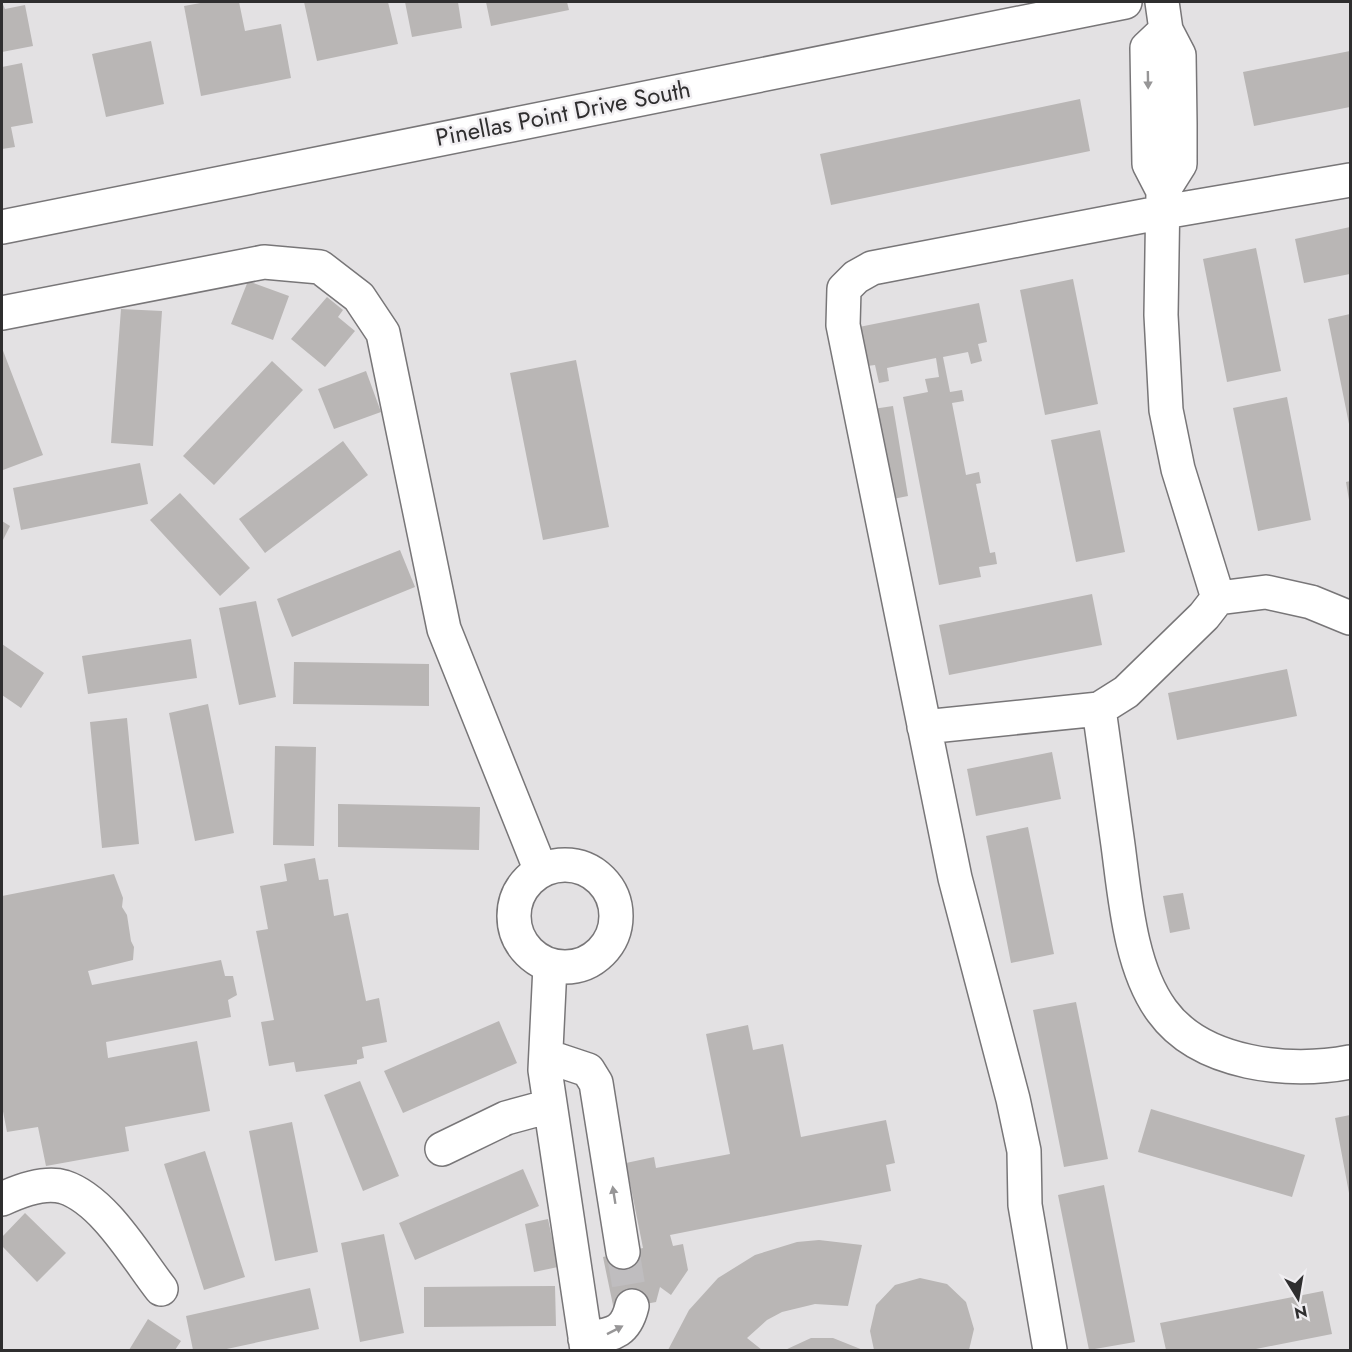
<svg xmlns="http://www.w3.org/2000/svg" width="1352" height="1352" font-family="Jost,sans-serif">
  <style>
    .building { fill: #b9b6b5 }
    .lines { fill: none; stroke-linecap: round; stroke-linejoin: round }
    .minor-tunnel { stroke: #bfbdbf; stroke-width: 33; stroke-dasharray: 33 16; stroke-linecap: butt }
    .minor-casing { stroke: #787678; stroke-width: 36 }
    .minor { stroke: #fff; stroke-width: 33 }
    .oneway { fill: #979697 }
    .labels { text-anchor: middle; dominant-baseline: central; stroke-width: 5; stroke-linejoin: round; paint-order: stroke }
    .street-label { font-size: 24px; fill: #2f2e2f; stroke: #f0eef1 }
  </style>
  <rect width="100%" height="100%" fill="#e3e1e3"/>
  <path class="building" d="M 2,2 L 5,9 L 25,5 L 33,46 L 2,52 Z
    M 206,2 L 239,2 L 245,31 L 281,24 L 291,78 L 201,96 L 184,6 Z
    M 304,2 L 388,2 L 398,44 L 317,61 Z
    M 405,2 L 458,2 L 462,28 L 412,37 Z
    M 486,2 L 567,2 L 569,10 L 491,26 Z
    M 151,41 L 164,104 L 106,117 L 92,54 Z
    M 1350,51 L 1350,107 L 1254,126 L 1243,72 Z
    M 22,63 L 33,123 L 11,127 L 15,147 L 2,149 L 2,67 Z
    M 1080,99 L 1090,151 L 831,205 L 820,154 Z
    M 1350,227 L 1350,274 L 1304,283 L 1295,239 Z
    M 1256,248 L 1281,371 L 1227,382 L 1203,259 Z
    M 1073,279 L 1098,404 L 1045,415 L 1020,290 Z
    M 248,281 L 289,296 L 273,340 L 231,324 Z
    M 327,297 L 343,310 L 338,317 L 355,331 L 325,367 L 291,339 Z
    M 979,303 L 987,342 L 978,344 L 982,361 L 971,364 L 968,352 L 943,357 L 950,392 L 962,390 L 964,401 L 952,403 L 966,475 L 979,472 L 981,483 L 976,484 L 990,553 L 995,552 L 997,564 L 979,567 L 981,577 L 939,585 L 903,397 L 928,392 L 925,379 L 939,377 L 936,358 L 887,368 L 889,381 L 879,383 L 875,365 L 867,366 L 859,327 Z
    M 121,309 L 162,311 L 153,446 L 111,443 Z
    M 1350,314 L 1350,424 L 1349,424 L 1328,319 Z
    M 2,348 L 43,455 L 3,470 L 2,465 Z
    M 576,360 L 609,527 L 543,540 L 510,373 Z
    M 272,361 L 303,390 L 214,485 L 183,456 Z
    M 366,371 L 381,412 L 334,429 L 318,389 Z
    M 1287,397 L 1311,520 L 1258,531 L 1233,408 Z
    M 893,406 L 908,496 L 888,500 L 873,409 Z
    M 1100,430 L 1125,552 L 1076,562 L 1051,440 Z
    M 343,441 L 368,475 L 265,553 L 239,519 Z
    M 140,463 L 148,504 L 21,530 L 13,488 Z
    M 1350,481 L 1350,500 L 1349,500 L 1346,482 Z
    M 180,493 L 250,568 L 220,596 L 150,520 Z
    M 2,521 L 10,526 L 2,542 Z
    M 400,550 L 415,587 L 292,637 L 277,599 Z
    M 1092,594 L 1102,645 L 949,675 L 939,625 Z
    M 256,601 L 276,697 L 239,705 L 219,608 Z
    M 191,639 L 197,678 L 88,694 L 82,656 Z
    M 2,644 L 44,673 L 21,708 L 2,695 Z
    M 294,662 L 429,664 L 429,706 L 293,704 Z
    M 1287,669 L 1297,716 L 1177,740 L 1168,693 Z
    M 208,704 L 234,833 L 195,841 L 169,713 Z
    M 127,718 L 139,844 L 102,848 L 90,722 Z
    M 275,746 L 316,747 L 314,846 L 273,845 Z
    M 1052,752 L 1061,799 L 976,816 L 967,769 Z
    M 338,804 L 480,807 L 479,850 L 338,847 Z
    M 1028,827 L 1054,954 L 1011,963 L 986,836 Z
    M 315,858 L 319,880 L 328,879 L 334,916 L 348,913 L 366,1001 L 379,998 L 387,1042 L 362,1047 L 364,1058 L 357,1060 L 357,1064 L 296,1072 L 294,1062 L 269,1066 L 261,1022 L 274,1020 L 256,931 L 268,929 L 260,886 L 287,881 L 284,864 Z
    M 114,874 L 123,898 L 122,907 L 127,915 L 131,941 L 134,947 L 133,960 L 88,971 L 92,985 L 221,960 L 225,976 L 233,976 L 237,995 L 228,1000 L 231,1017 L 106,1042 L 108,1058 L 197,1041 L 210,1111 L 125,1127 L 129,1151 L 46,1166 L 38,1127 L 7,1132 L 2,1106 L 2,896 Z
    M 1183,893 L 1190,929 L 1170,933 L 1163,896 Z
    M 1076,1002 L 1108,1159 L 1064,1167 L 1033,1010 Z
    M 499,1021 L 517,1063 L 403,1113 L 384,1071 Z
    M 748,1025 L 753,1050 L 783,1044 L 801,1137 L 886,1120 L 895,1163 L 886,1165 L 891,1191 L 670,1235 L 673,1246 L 683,1244 L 688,1270 L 671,1295 L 660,1287 L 656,1302 L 614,1310 L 603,1257 L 643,1248 L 626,1163 L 654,1157 L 656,1168 L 730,1154 L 706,1034 Z
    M 360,1081 L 399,1176 L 363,1191 L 324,1095 Z
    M 1151,1109 L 1305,1155 L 1292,1197 L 1138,1152 Z
    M 1350,1115 L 1350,1193 L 1349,1193 L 1335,1118 Z
    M 292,1122 L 318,1252 L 275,1261 L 249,1131 Z
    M 205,1151 L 245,1277 L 204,1290 L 164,1164 Z
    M 523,1169 L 539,1206 L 415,1260 L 399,1223 Z
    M 1104,1185 L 1135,1342 L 1089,1350 L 1058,1195 Z
    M 25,1213 L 66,1253 L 37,1282 L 2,1246 L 2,1237 Z
    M 548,1219 L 558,1267 L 534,1272 L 525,1224 Z
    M 384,1234 L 404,1333 L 360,1342 L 341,1243 Z
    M 819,1240 L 862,1245 L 848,1306 L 815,1304 L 782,1312 L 767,1320 L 747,1338 L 762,1350 L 668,1350 L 689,1310 L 718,1278 L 755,1255 L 797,1242 Z
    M 920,1278 L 947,1284 L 966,1302 L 974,1329 L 969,1350 L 874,1350 L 870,1331 L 876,1305 L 895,1285 Z
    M 555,1286 L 556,1326 L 424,1327 L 424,1287 Z
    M 310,1288 L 319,1329 L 222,1350 L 193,1350 L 186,1316 Z
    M 1323,1291 L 1332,1334 L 1251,1350 L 1166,1350 L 1160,1323 Z
    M 148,1319 L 181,1341 L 175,1350 L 129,1350 Z
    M 811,1338 L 833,1338 L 863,1350 L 785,1350 Z"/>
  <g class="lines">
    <path class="minor-tunnel" d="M 623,1252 L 632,1306"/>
    <g class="minor-casing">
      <path id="minor" d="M 1162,2 L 1166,30 L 1179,55 L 1180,124 L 1180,164 L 1163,191
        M 1166,30 L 1147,48 L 1149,164 L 1163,191 L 1161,315 L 1166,410 L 1178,469 L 1218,598 L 1266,592 L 1311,602 L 1350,618
        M 2,227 L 1125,2
        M 2,313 L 264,262 L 320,267 L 359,297 L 383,333 L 444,629 L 541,871
        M 1099,709 C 1105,754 1112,800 1118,845 C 1125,897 1130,968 1162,1011 C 1201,1065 1290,1074 1350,1062
        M 924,727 L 1099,709 L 1126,692 L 1204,616 L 1218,598
        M514 916a51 51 0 1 1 102 0a51 51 0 1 1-102 0Z
        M 550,966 L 545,1070 L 587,1350
        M 546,1056 L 588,1070 L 596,1083 L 623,1252
        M 442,1149 L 506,1118 L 550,1106
        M 2,1199 C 19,1191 44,1181 64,1187 C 104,1200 136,1257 161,1289
        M 585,1339 C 611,1334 625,1335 632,1306
        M 1050,1350 L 1025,1205 L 1024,1151 L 1013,1099 L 955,878 L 843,325 L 844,289 L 856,277 L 872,268 L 1164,212 L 1350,180"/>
    </g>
    <use href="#minor" class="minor"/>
  </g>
  <defs><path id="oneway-solid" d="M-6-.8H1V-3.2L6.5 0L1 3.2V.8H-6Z" transform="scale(1.5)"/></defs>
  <g class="oneway">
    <use href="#oneway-solid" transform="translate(1148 80) rotate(89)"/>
    <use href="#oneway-solid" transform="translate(614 1195) rotate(-99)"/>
    <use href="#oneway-solid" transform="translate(615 1330) rotate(-27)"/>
  </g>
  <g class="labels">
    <g class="street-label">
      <text transform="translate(563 113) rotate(-11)">Pinellas Point Drive South</text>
    </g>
  </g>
  <rect width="1352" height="1352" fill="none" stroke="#2f2e2f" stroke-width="6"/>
  <g transform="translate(1298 1298) rotate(169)" stroke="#f0eef1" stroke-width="4.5" paint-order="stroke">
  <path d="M0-4.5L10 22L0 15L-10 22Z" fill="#2f2e2f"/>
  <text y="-9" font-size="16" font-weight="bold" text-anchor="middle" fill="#2f2e2f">N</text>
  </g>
</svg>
